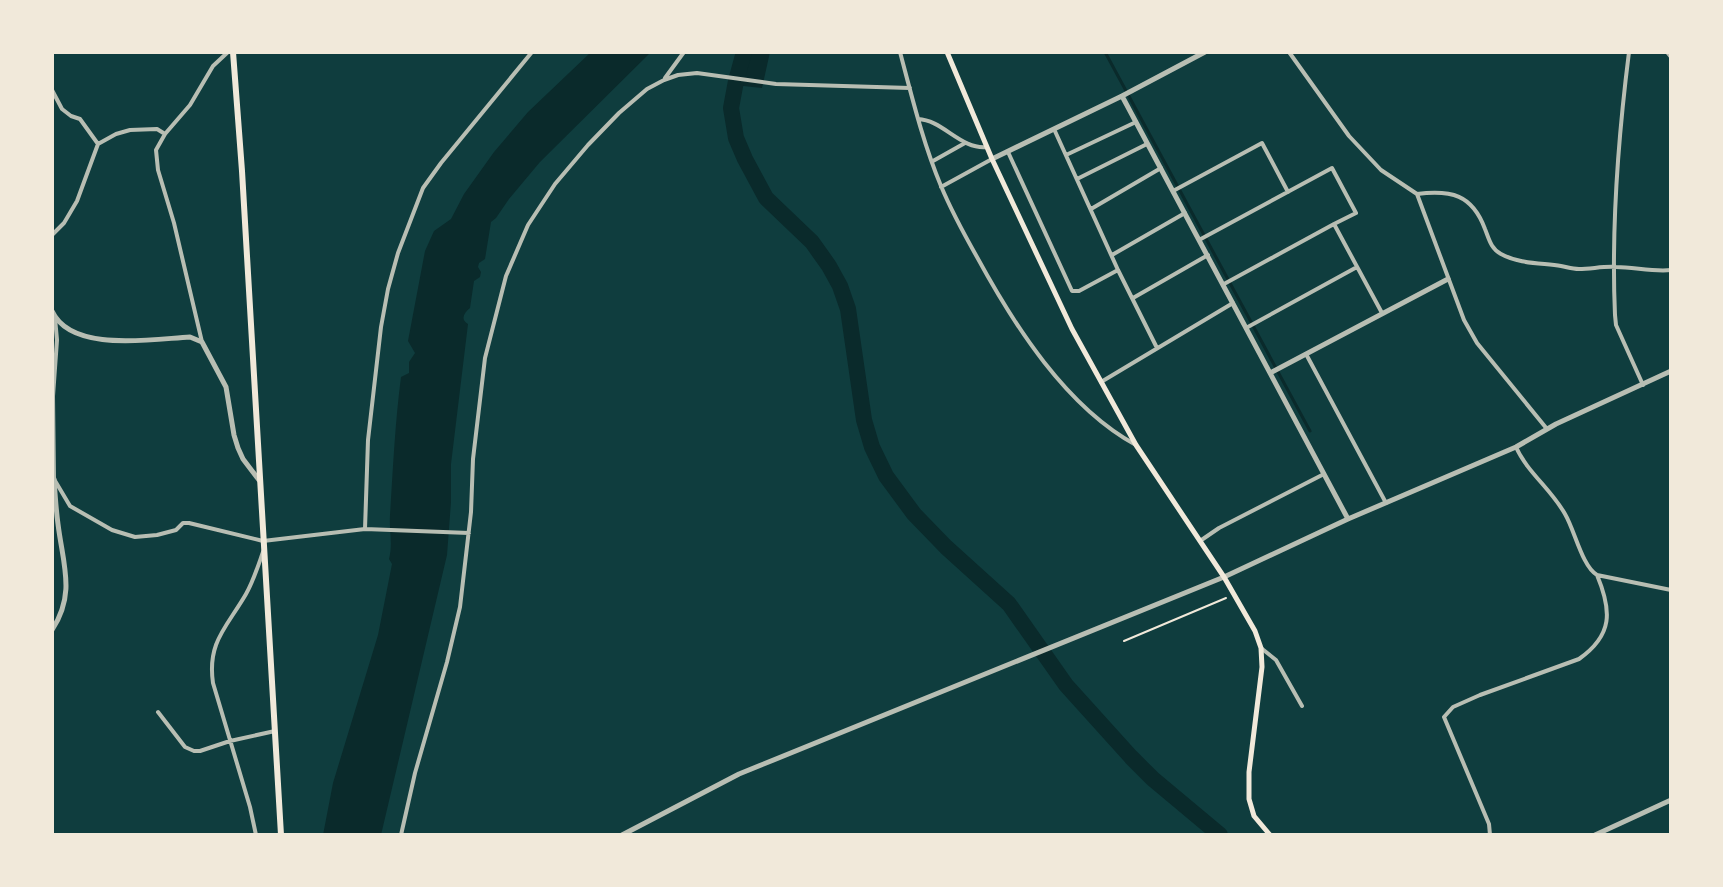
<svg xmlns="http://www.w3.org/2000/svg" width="1723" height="887" font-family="'Fira Sans Condensed',sans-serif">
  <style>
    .water { fill: #0a2a2b }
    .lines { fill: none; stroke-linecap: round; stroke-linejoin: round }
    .stream { stroke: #0a2a2b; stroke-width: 3 }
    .river { stroke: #0a2a2b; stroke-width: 16 }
    .path { stroke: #f1e9da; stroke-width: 2 }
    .minor { stroke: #b8beb3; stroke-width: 4 }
    .tertiary { stroke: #b8beb3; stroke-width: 5 }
    .secondary { stroke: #f1e9da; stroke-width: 5 }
    .trunk { stroke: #f1e9da; stroke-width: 6 }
  </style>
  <rect width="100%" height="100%" fill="#0f3d3e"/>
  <path class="water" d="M 591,52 L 651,52 L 540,162 L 509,199 L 496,218 L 491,222 L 485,259 L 479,263 L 478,267 L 481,272 L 480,277 L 474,281 L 470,308 C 464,313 460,319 468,324 L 451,464 L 451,502 L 447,555 L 381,835 L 323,835 L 333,783 L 378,635 L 392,564 L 389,559 C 393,544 389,530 390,515 C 393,469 395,423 401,377 L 409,373 L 409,362 L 415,353 L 408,341 L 425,251 L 434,231 L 451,219 L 464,194 L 494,152 L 528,112 Z
    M 743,52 L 770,52 L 762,88 L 734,85 Z"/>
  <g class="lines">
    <path class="stream" d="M 1105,52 L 1310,431"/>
    <path class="river" d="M 744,52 L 736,81 L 731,108 L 736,138 L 745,159 L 766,198 L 812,242 L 829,266 L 840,286 L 848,309 L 864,420 L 872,447 L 886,476 L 914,514 L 946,547 L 1009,604 L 1066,685 L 1131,757 L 1153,779 L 1220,835"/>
    <path class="path" d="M 1124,641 L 1226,598"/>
    <path class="minor" d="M 900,52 C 912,97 923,143 941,186 C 951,210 964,234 977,257 C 1014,325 1066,407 1136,445
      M 1289,52 L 1349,136 L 1381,170 L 1417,194 L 1464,320 L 1477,343 L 1547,429
      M 1629,52 C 1618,139 1611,226 1615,315 L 1616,325 L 1643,385
      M 1667,52 L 1671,57
      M 665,78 L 684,52
      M 52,90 L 62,109 L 71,116 L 80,119 L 98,144
      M 918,119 C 943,120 961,150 987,147
      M 1054,129 L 1118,270 L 1157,348
      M 1008,152 L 1072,291 L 1079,291 L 1118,270
      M 1066,155 L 1136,122
      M 933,161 L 965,143
      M 1077,179 L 1147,144
      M 941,187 L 992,159
      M 1173,191 L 1262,143 L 1288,192
      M 1417,194 C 1451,190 1472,194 1485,229 C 1489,239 1491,249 1501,254 C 1519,264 1542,263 1561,266 C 1567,267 1572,269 1579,269 C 1591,269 1604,266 1616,267 C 1634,267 1653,272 1671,270
      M 1091,209 L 1161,168
      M 52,235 L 64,223 L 77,201 L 98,144 L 116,134 L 130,130 L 157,129 L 165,134
      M 1199,240 L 1332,168 L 1356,213 L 1334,224 L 1382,313
      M 1112,255 L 1185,213
      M 1224,284 L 1334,224
      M 1133,298 L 1208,255
      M 55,318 L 57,340 L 53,396 L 54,479 L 70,506 L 112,530 L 135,537 L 157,535 L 176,530 L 183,523 L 189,523 L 263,541 L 365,529 L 469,533
      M 1246,328 L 1357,267
      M 202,342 L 174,223 L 158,170 L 156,150 L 165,134 L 190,105 L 213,66 L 228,52
      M 1306,354 L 1386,503
      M 1101,382 L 1233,303
      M 1516,447 C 1527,472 1551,489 1565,514 C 1575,531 1582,566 1597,575 L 1671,590
      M 365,529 L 368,440 L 381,327 L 388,289 L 398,253 L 423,188 L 441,163 L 532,52
      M 1200,541 L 1219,528 L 1324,474
      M 1261,648 L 1276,660 L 1302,706
      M 158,712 L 185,747 L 194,751 L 200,751 L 230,741 L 275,731
      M 256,835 L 250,807 L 213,683 C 207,642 227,627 246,594 C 253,582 258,566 263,552
      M 401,835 L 415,773 L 447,662 L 460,607 L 471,512 L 473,459 L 485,358 L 506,276 L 528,225 L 555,184 L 588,145 L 619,113 L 647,89 L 664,80 L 678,75 L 697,73 L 776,84 L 910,88
      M 1490,835 L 1489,824 L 1444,717 L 1453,707 L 1480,695 L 1579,659 C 1613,635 1612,611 1597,575"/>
    <path class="tertiary" d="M 1122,96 L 1348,519
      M 992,159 L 1122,96 L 1205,52
      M 52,311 C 71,353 152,339 190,337 L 202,342 L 226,387 L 234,435 L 238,448 L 243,459 L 259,480
      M 1270,373 L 1448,279
      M 52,630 C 76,593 63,565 58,524 C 56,510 55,494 54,479
      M 622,835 L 739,774 L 1224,577 L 1348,519 L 1516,447 L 1556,424 L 1671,371
      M 1595,835 L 1671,800"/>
    <path class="secondary" d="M 947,52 L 992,159 L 1072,329 L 1136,445 L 1224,577 L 1255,631 L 1261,648 L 1262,667 L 1249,772 L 1249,799 L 1254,816 L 1270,835"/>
    <path class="trunk" d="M 233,52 L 242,171 L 281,835"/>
  </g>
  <rect width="1723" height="887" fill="none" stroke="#f1e9da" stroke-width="108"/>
</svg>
